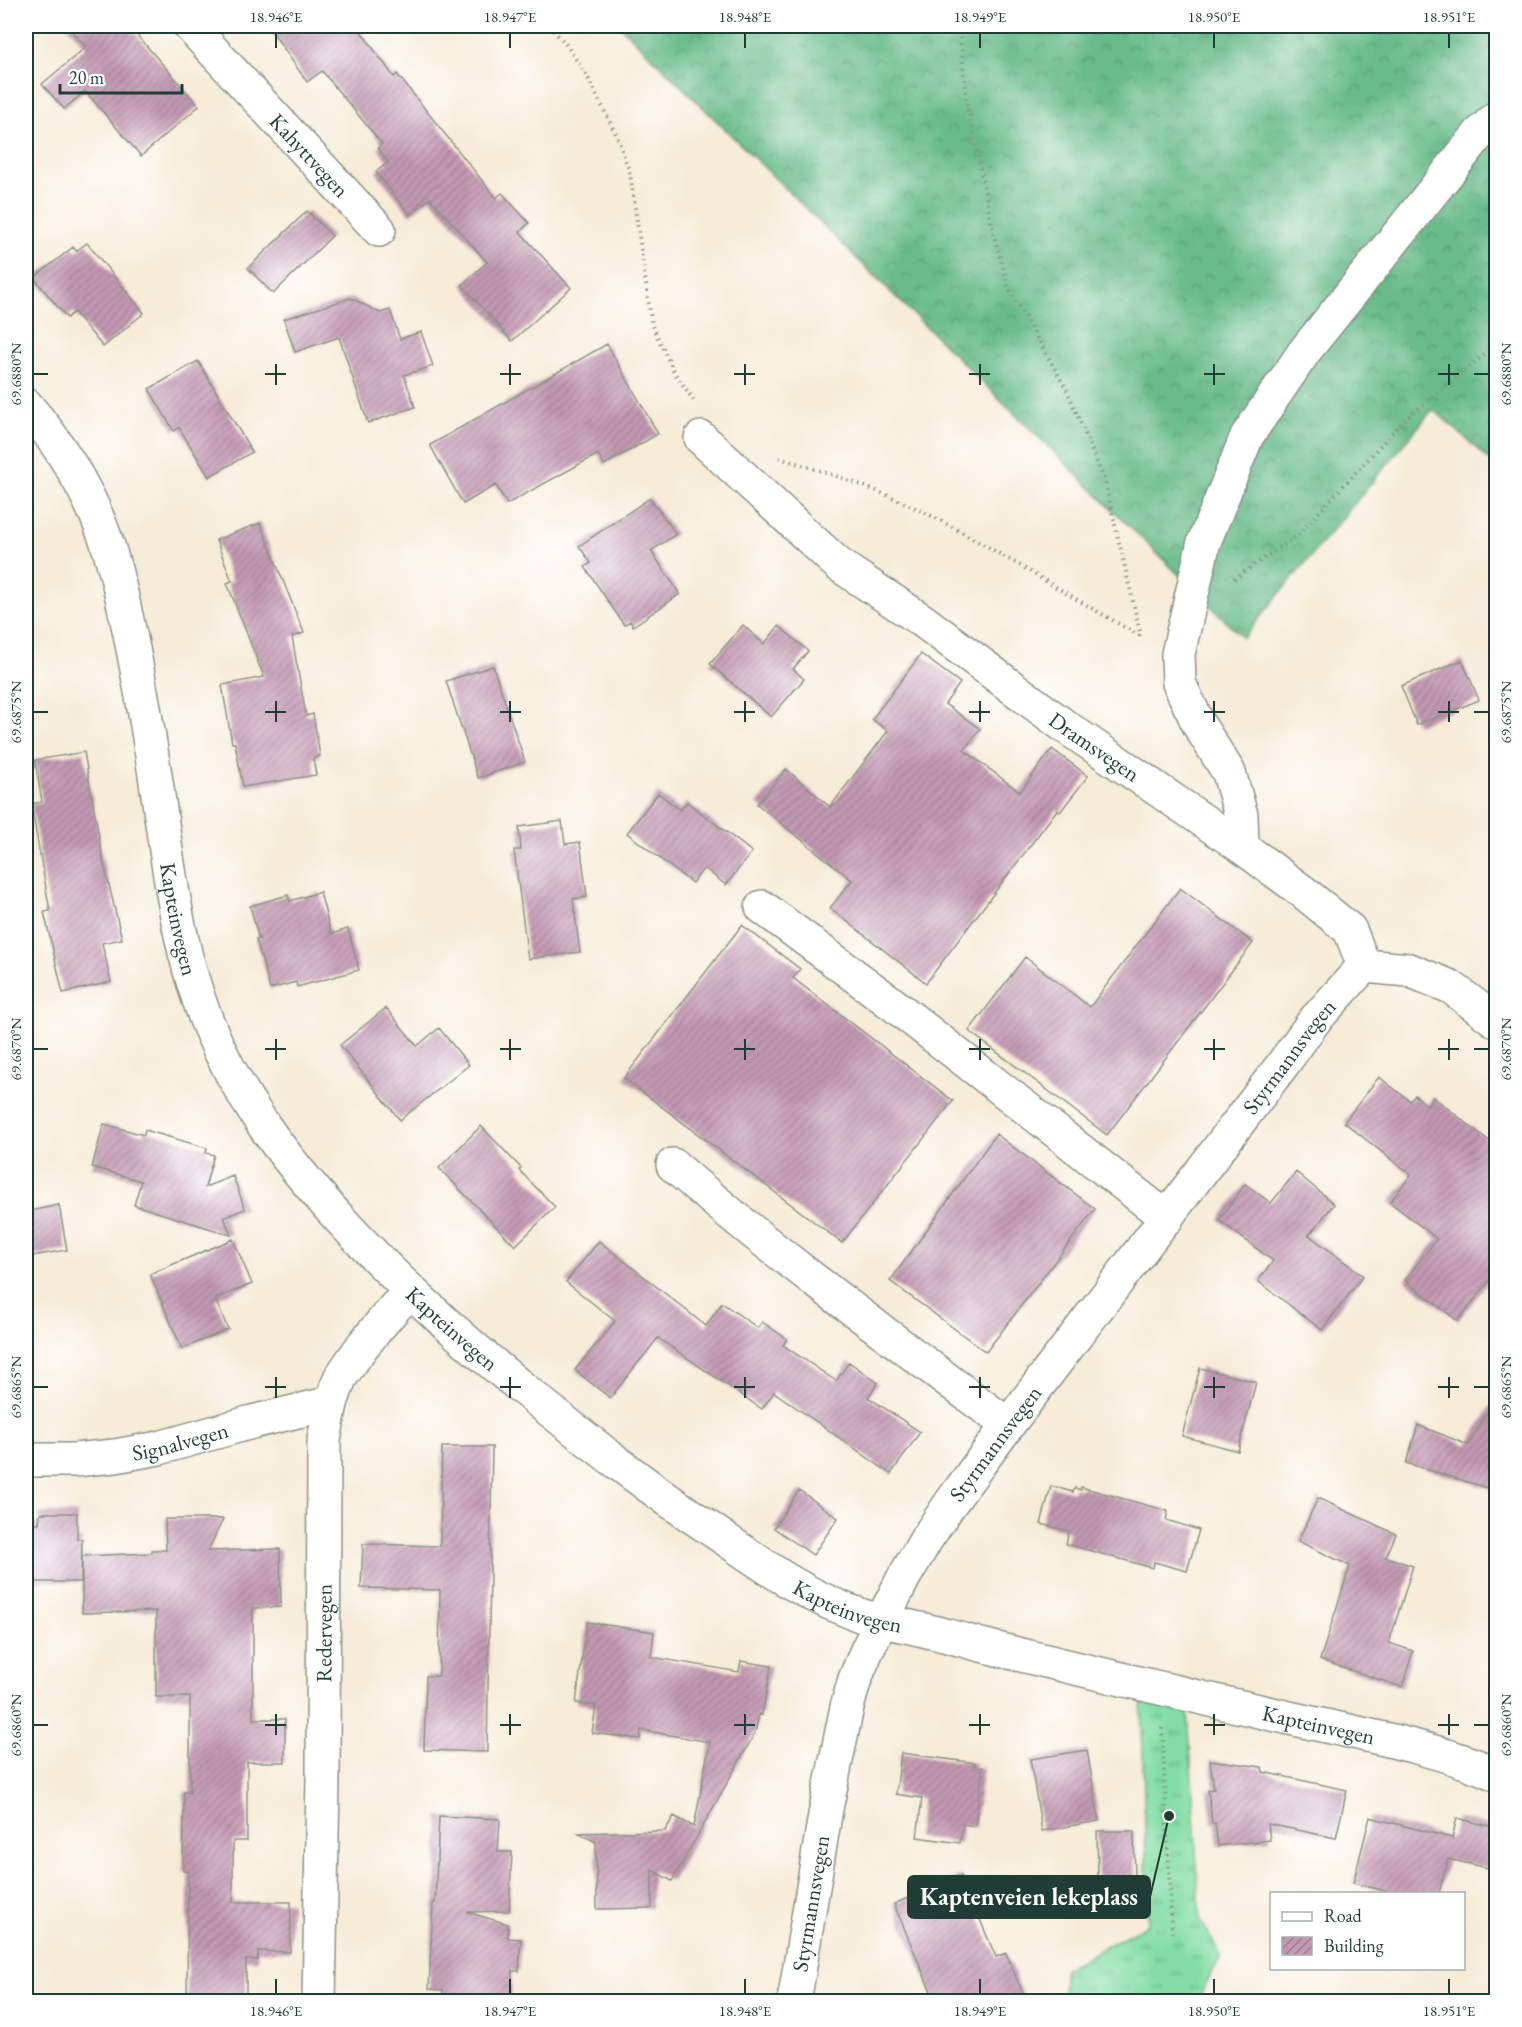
<svg xmlns="http://www.w3.org/2000/svg" width="1522" height="2027" font-family="'EB Garamond',serif">
  <style>
    .grass { fill: url(#grass-tufts); stroke: #508d6c; stroke-width: 1.5 }
    .forest { fill: url(#forest-crowns); stroke: #447c5f; stroke-width: 1.5 }
    .building { fill: url(#building-hatch) }
    .lines { fill: none; stroke-linecap: round; stroke-linejoin: round }
    .minor-casing { stroke: #8a9486; stroke-width: 36 }
    .path { stroke: #8a9486; stroke-width: 4; stroke-dasharray: 1.5 4.5; stroke-linecap: butt }
    .minor { stroke: #fff; stroke-width: 33 }
    .ticks { fill: none; stroke: #1f3d34; stroke-width: 2 }
    .labels { text-anchor: middle; dominant-baseline: central; stroke-width: 5; stroke-linejoin: round; paint-order: stroke }
    .street-label { font-size: 22px; fill: #1f3d34; stroke: #fff }
    .leader { fill: none; stroke: #1f3d34; stroke-width: 2 }
    .callout-dot { fill: #1f3d34; stroke: #fff; stroke-width: 2 }
    .callout { fill: #1f3d34; stroke: #1f3d34; stroke-width: 2 }
    .callout-label { font-size: 24px; text-anchor: middle; font-weight: bold; fill: #fff }
    .neatline { fill: none; stroke: #1f3d34; stroke-width: 2 }
    .ticks-label { font-size: 15px; text-anchor: middle; fill: #1f3d34 }
  </style>
  <defs>
    <pattern id="grass-tufts" width="24" height="20" patternUnits="userSpaceOnUse" patternTransform="scale(1.5)"><rect width="24" height="20" fill="#82dda4"/><path d="M3 7l-1-3M5 7V3M7 7l1-3M15 17l-1-3M17 17v-4M19 17l1-3" fill="none" stroke="#6ab486"/></pattern>
    <pattern id="forest-crowns" width="20" height="18" patternUnits="userSpaceOnUse" patternTransform="scale(1.5)"><rect width="20" height="18" fill="#69bc8a"/><path d="M2 6a3 3 0 1 1 6 0M12 15a3 3 0 1 1 6 0" fill="none" stroke="#569a72"/></pattern>
    <pattern id="building-hatch" width="6" height="6" patternUnits="userSpaceOnUse" patternTransform="scale(1.5)"><rect width="6" height="6" fill="#c398b2"/><path d="M-1 1l2-2M0 6l6-6M5 7l2-2" fill="none" stroke="#9e7d92"/></pattern>
  </defs>
  <rect width="100%" height="100%" fill="#fff"/>
  <filter id="ink" filterUnits="userSpaceOnUse"><feTurbulence type="fractalNoise" baseFrequency=".0167" numOctaves="2"/><feDisplacementMap in="SourceGraphic" scale="12" xChannelSelector="R" yChannelSelector="G"/><feConvolveMatrix kernelMatrix="1 2 1 2 8 2 1 2 1" color-interpolation-filters="sRGB"/></filter>
  <filter id="wash" filterUnits="userSpaceOnUse"><feTurbulence type="fractalNoise" baseFrequency=".008" numOctaves="4" result="noise"/><feDisplacementMap in="SourceGraphic" scale="24" xChannelSelector="R" yChannelSelector="G"/><feGaussianBlur stdDeviation="1.35" result="paint"/><feColorMatrix in="noise" values="0 0 0 0 0 0 0 0 0 0 0 0 0 0 0 0 0 1.4 0 .05"/><feComposite in="paint" operator="in"/></filter>
  <g filter="url(#wash)">
    <rect width="100%" height="100%" fill="#f6ebd7"/>
    <path class="grass" d="M 1141,1696 L 1188,1712 L 1200,1919 L 1221,1956 L 1197,2001 L 1063,2002 L 1064,1969 L 1148,1924 Z"/>
    <path class="forest" d="M 620,26 L 1496,26 L 1496,466 L 1433,409 L 1243,638 Z"/>
    <g id="blocks">
      <path class="building" d="M 67,26 L 129,26 L 199,106 L 141,156 L 85,91 L 64,109 L 42,84 L 86,47 Z
        M 268,26 L 357,26 L 394,77 L 397,74 L 496,198 L 502,193 L 529,223 L 520,232 L 571,288 L 512,341 L 462,285 L 487,262 L 430,198 L 410,215 L 376,172 L 388,162 L 378,148 L 382,144 L 322,71 L 307,82 Z
        M 307,211 L 332,236 L 273,294 L 248,268 Z
        M 87,243 L 144,313 L 103,347 L 74,312 L 67,318 L 34,278 L 73,247 L 76,251 Z
        M 351,298 L 380,313 L 390,310 L 400,339 L 421,332 L 433,366 L 404,375 L 415,407 L 368,423 L 339,337 L 295,352 L 284,319 Z
        M 607,344 L 658,434 L 604,465 L 598,454 L 507,504 L 496,485 L 463,504 L 430,445 Z
        M 198,361 L 252,452 L 209,477 L 179,427 L 174,431 L 149,389 Z
        M 650,498 L 676,534 L 651,551 L 680,594 L 633,626 L 630,621 L 624,625 L 585,567 L 591,563 L 579,546 Z
        M 260,523 L 304,633 L 292,637 L 306,716 L 313,714 L 320,756 L 313,758 L 316,775 L 243,787 L 235,743 L 232,743 L 222,685 L 264,677 L 227,583 L 232,581 L 216,540 Z
        M 743,625 L 764,644 L 779,626 L 808,651 L 793,669 L 804,679 L 771,717 L 710,664 Z
        M 921,654 L 960,683 L 945,704 L 980,729 L 964,750 L 1020,792 L 1052,749 L 1088,776 L 1060,812 L 1057,810 L 926,983 L 830,908 L 852,880 L 757,804 L 786,769 L 830,807 L 888,731 L 872,719 Z
        M 1462,660 L 1479,700 L 1417,725 L 1401,686 Z
        M 493,666 L 525,762 L 478,778 L 446,681 Z
        M 84,752 L 103,860 L 122,939 L 102,943 L 111,982 L 63,993 L 44,912 L 50,911 L 31,804 L 42,802 L 35,760 Z
        M 658,793 L 680,810 L 687,802 L 752,852 L 726,885 L 704,868 L 692,883 L 627,833 Z
        M 562,821 L 565,844 L 580,842 L 587,897 L 573,899 L 580,952 L 528,959 L 514,850 L 521,850 L 519,827 Z
        M 1180,888 L 1253,943 L 1107,1135 L 969,1031 L 1025,957 L 1090,1007 Z
        M 320,892 L 331,934 L 348,929 L 359,970 L 297,987 L 296,982 L 270,989 L 256,939 L 259,939 L 250,906 L 288,895 L 290,901 Z
        M 742,925 L 800,969 L 793,978 L 953,1101 L 842,1243 L 624,1078 Z
        M 386,1008 L 417,1046 L 439,1028 L 469,1065 L 400,1120 L 340,1045 Z
        M 1379,1077 L 1410,1101 L 1415,1095 L 1427,1105 L 1433,1097 L 1497,1147 L 1497,1271 L 1458,1321 L 1405,1280 L 1437,1239 L 1390,1202 L 1411,1175 L 1344,1122 Z
        M 104,1124 L 144,1135 L 145,1130 L 207,1148 L 206,1153 L 214,1155 L 205,1187 L 233,1176 L 245,1209 L 224,1217 L 231,1235 L 134,1205 L 141,1181 L 92,1167 Z
        M 481,1126 L 521,1168 L 519,1170 L 555,1207 L 515,1246 L 439,1168 Z
        M 996,1134 L 1095,1209 L 986,1352 L 890,1281 Z
        M 1296,1172 L 1334,1204 L 1309,1235 L 1363,1276 L 1322,1330 L 1258,1281 L 1273,1261 L 1219,1220 L 1245,1184 L 1271,1203 Z
        M 59,1205 L 67,1250 L 26,1257 L 26,1212 Z
        M 233,1239 L 252,1284 L 215,1299 L 228,1329 L 182,1349 L 150,1274 Z
        M 599,1241 L 706,1326 L 722,1303 L 758,1328 L 762,1322 L 787,1339 L 783,1345 L 836,1381 L 849,1362 L 878,1383 L 868,1397 L 920,1432 L 891,1474 L 774,1392 L 762,1409 L 658,1338 L 610,1398 L 575,1370 L 615,1321 L 566,1282 Z
        M 1200,1368 L 1256,1382 L 1238,1451 L 1182,1436 Z
        M 1497,1395 L 1497,1491 L 1406,1463 L 1418,1425 L 1468,1445 Z
        M 442,1447 L 492,1447 L 487,1752 L 424,1750 L 426,1676 L 439,1676 L 440,1590 L 361,1588 L 363,1544 L 440,1546 Z
        M 1051,1486 L 1073,1492 L 1075,1488 L 1081,1490 L 1081,1487 L 1168,1511 L 1166,1520 L 1199,1530 L 1187,1571 L 1154,1562 L 1153,1568 L 1066,1544 L 1069,1531 L 1041,1524 Z
        M 799,1490 L 838,1518 L 813,1555 L 774,1528 Z
        M 1318,1498 L 1396,1534 L 1386,1557 L 1413,1566 L 1389,1643 L 1413,1651 L 1402,1687 L 1320,1660 L 1350,1566 L 1298,1541 Z
        M 40,1513 L 77,1513 L 77,1539 L 82,1539 L 81,1582 L 26,1582 L 26,1523 L 39,1523 Z
        M 165,1519 L 223,1519 L 208,1551 L 280,1549 L 281,1607 L 253,1608 L 253,1719 L 285,1719 L 285,1762 L 247,1762 L 247,1841 L 233,1841 L 233,1902 L 291,1902 L 290,1952 L 258,1951 L 258,1960 L 246,1960 L 246,2001 L 187,2001 L 188,1871 L 183,1871 L 184,1792 L 190,1792 L 190,1697 L 156,1697 L 156,1611 L 82,1613 L 82,1556 L 152,1553 L 152,1550 L 166,1550 Z
        M 587,1622 L 654,1632 L 651,1657 L 739,1672 L 741,1661 L 771,1666 L 762,1715 L 759,1714 L 755,1733 L 672,1881 L 652,1870 L 652,1908 L 597,1909 L 596,1842 L 579,1833 L 665,1831 L 674,1816 L 694,1827 L 710,1742 L 641,1730 L 640,1739 L 592,1733 L 596,1706 L 576,1703 Z
        M 1087,1750 L 1099,1821 L 1042,1831 L 1030,1759 Z
        M 901,1753 L 975,1763 L 974,1768 L 983,1767 L 975,1826 L 963,1824 L 960,1843 L 917,1837 L 922,1798 L 896,1794 Z
        M 1210,1760 L 1262,1767 L 1263,1772 L 1347,1790 L 1336,1838 L 1268,1824 L 1270,1840 L 1218,1846 L 1215,1823 L 1212,1823 L 1208,1790 L 1214,1789 Z
        M 439,1816 L 500,1819 L 498,1852 L 512,1852 L 509,1911 L 467,1912 L 508,1924 L 508,1938 L 521,1939 L 519,1971 L 512,1971 L 511,2001 L 442,2001 L 443,1990 L 429,1989 L 433,1903 L 435,1903 Z
        M 1370,1817 L 1452,1838 L 1457,1818 L 1497,1828 L 1488,1868 L 1448,1859 L 1439,1893 L 1394,1893 L 1353,1883 Z
        M 1097,1831 L 1134,1831 L 1135,1880 L 1098,1880 Z
        M 961,1875 L 996,1957 L 1006,1953 L 1026,2001 L 935,2001 L 894,1904 Z"/>
    </g>
  </g>
  <g filter="url(#ink)">
    <use href="#blocks" fill-opacity="0" stroke="#8a9486" stroke-width="1.5"/>
    <g class="lines">
      <g class="minor-casing">
        <g id="minor">
          <path id="s1" d="M 190,26 L 379,230"/>
          <path id="s2" d="M 26,405 C 59,442 88,490 105,537 C 116,568 123,601 130,634 C 143,698 154,764 163,830 C 173,898 182,960 208,1024 C 239,1099 283,1156 337,1216 C 397,1282 462,1340 532,1396 C 590,1442 647,1487 709,1528 C 758,1561 806,1598 863,1616 C 877,1620 891,1623 906,1626 C 931,1631 956,1638 981,1645 C 1085,1671 1189,1695 1294,1719 C 1360,1734 1435,1747 1496,1774"/>
          <path id="s3" d="M 701,438 L 839,565 L 923,621 L 1063,725 L 1242,847 L 1302,891 L 1350,930 L 1364,966"/>
          <path d="M 1242,847 L 1241,815 L 1229,773 L 1199,725 L 1179,683 L 1178,654 L 1204,542 L 1247,436 L 1304,352 L 1479,134 L 1496,118"/>
          <path d="M 762,907 L 894,1005 L 1167,1218"/>
          <path d="M 1364,966 L 1409,970 L 1451,987 L 1496,1021"/>
          <path d="M 673,1165 C 779,1258 895,1340 1008,1425"/>
          <path id="s4" d="M 26,1460 L 74,1460 L 115,1456 L 159,1448 L 252,1422 L 331,1403"/>
          <path id="s5" d="M 319,2002 L 323,1780 L 324,1440 L 331,1403 L 340,1378 L 363,1345 L 396,1306 L 411,1293"/>
          <path id="s6" d="M 794,2002 L 826,1809 L 847,1707 L 855,1679 L 867,1650 L 903,1579 L 927,1538 L 952,1501 L 1008,1425 L 1283,1064 L 1314,1021 L 1364,966"/>
        </g>
      </g>
      <path class="path" d="M 549,26 L 565,43 L 587,76 L 617,136 L 630,173 L 652,326 L 676,375 L 695,402
        M 957,26 L 961,43 L 967,103 L 994,236 L 1010,291 L 1066,388 L 1105,482 L 1141,636
        M 779,458 C 836,475 892,494 945,523 C 1011,559 1076,600 1142,637
        M 1234,579 L 1298,535 L 1405,419 L 1496,345
        M 1162,1728 L 1172,1933"/>
      <use href="#minor" class="minor"/>
    </g>
  </g>
  <path class="ticks" d="M 276,33 L 276,48M 510,33 L 510,48M 745,33 L 745,48M 980,33 L 980,48M 1214,33 L 1214,48M 1449,33 L 1449,48M 276,364 L 276,385M 510,364 L 510,385M 745,364 L 745,385M 980,364 L 980,385M 1214,364 L 1214,385M 1449,364 L 1449,385M 33,374 L 48,374M 265,374 L 286,374M 500,374 L 521,374M 734,374 L 755,374M 969,374 L 990,374M 1204,374 L 1225,374M 1438,374 L 1459,374M 1474,374 L 1489,374M 276,701 L 276,722M 510,701 L 510,722M 745,701 L 745,722M 980,701 L 980,722M 1214,701 L 1214,722M 1449,701 L 1449,722M 33,712 L 48,712M 265,712 L 286,712M 500,712 L 521,712M 734,712 L 755,712M 969,712 L 990,712M 1204,712 L 1225,712M 1438,712 L 1459,712M 1474,712 L 1489,712M 276,1039 L 276,1060M 510,1039 L 510,1060M 745,1039 L 745,1060M 980,1039 L 980,1060M 1214,1039 L 1214,1060M 1449,1039 L 1449,1060M 33,1049 L 48,1049M 265,1049 L 286,1049M 500,1049 L 521,1049M 734,1049 L 755,1049M 969,1049 L 990,1049M 1204,1049 L 1225,1049M 1438,1049 L 1459,1049M 1474,1049 L 1489,1049M 276,1377 L 276,1398M 510,1377 L 510,1398M 745,1377 L 745,1398M 980,1377 L 980,1398M 1214,1377 L 1214,1398M 1449,1377 L 1449,1398M 33,1387 L 48,1387M 265,1387 L 286,1387M 500,1387 L 521,1387M 734,1387 L 755,1387M 969,1387 L 990,1387M 1204,1387 L 1225,1387M 1438,1387 L 1459,1387M 1474,1387 L 1489,1387M 276,1714 L 276,1735M 510,1714 L 510,1735M 745,1714 L 745,1735M 980,1714 L 980,1735M 1214,1714 L 1214,1735M 1449,1714 L 1449,1735M 33,1725 L 48,1725M 265,1725 L 286,1725M 500,1725 L 521,1725M 734,1725 L 755,1725M 969,1725 L 990,1725M 1204,1725 L 1225,1725M 1438,1725 L 1459,1725M 1474,1725 L 1489,1725M 276,1979 L 276,1994M 510,1979 L 510,1994M 745,1979 L 745,1994M 980,1979 L 980,1994M 1214,1979 L 1214,1994M 1449,1979 L 1449,1994"/>
  <g class="labels">
    <g class="street-label">
      <text stroke="none"><textPath href="#s1" startOffset="176">Kahyttvegen</textPath></text>
      <text stroke="none"><textPath href="#s3" startOffset="501">Dramsvegen</textPath></text>
      <text stroke="none"><textPath href="#s2" startOffset="544">Kapteinvegen</textPath></text>
      <text stroke="none"><textPath href="#s6" startOffset="1090">Styrmannsvegen</textPath></text>
      <text stroke="none"><textPath href="#s2" startOffset="1047">Kapteinvegen</textPath></text>
      <text stroke="none"><textPath href="#s4" startOffset="156">Signalvegen</textPath></text>
      <text stroke="none"><textPath href="#s6" startOffset="604">Styrmannsvegen</textPath></text>
      <text stroke="none"><textPath href="#s2" startOffset="1533">Kapteinvegen</textPath></text>
      <text stroke="none"><textPath href="#s5" startOffset="369">Redervegen</textPath></text>
      <text stroke="none"><textPath href="#s2" startOffset="2019">Kapteinvegen</textPath></text>
      <text stroke="none"><textPath href="#s6" startOffset="100">Styrmannsvegen</textPath></text>
    </g>
  </g>
  <path class="leader" d="M1169 1816L1150 1897"/>
  <circle class="callout-dot" cx="1169" cy="1816" r="6"/>
  <rect class="callout" x="908" y="1876" width="242" height="42" rx="6"/>
  <g class="callout-label">
    <text x="1029" y="1905">Kaptenveien lekeplass</text>
  </g>
  <rect width="1522" height="2027" fill="none" stroke="#fff" stroke-width="66"/>
  <rect x="1270" y="1892" width="195" height="78" fill="#ffffff" stroke="#a5b1ae" stroke-width="1.5"/>
  <rect x="1282" y="1912" width="30" height="9" fill="#ffffff" stroke="#a5b1ae" stroke-width="1.5"/>
  <text x="1324" y="1922" font-size="18" fill="#1f3d34">Road</text>
  <rect x="1282" y="1937" width="30" height="18" fill="url(#building-hatch)" stroke="#a5b1ae" stroke-width="1.5"/>
  <text x="1324" y="1952" font-size="18" fill="#1f3d34">Building</text>
  <path d="M60 84v9h122v-9" fill="none" stroke="#1f3d34" stroke-width="3"/>
  <text x="69" y="84" font-size="18" fill="#1f3d34" stroke="#ffffff" stroke-width="4.5" paint-order="stroke">20 m</text>
  <rect x="33" y="33" width="1456" height="1961" class="neatline"/>
  <g class="ticks-label">
    <text x="276" y="22">18.946°E</text>
    <text x="510" y="22">18.947°E</text>
    <text x="745" y="22">18.948°E</text>
    <text x="980" y="22">18.949°E</text>
    <text x="1214" y="22">18.950°E</text>
    <text x="1449" y="22">18.951°E</text>
    <text transform="translate(16 374) rotate(-90)" y="5">69.6880°N</text>
    <text transform="translate(1506 374) rotate(-90)" y="5">69.6880°N</text>
    <text transform="translate(16 712) rotate(-90)" y="5">69.6875°N</text>
    <text transform="translate(1506 712) rotate(-90)" y="5">69.6875°N</text>
    <text transform="translate(16 1049) rotate(-90)" y="5">69.6870°N</text>
    <text transform="translate(1506 1049) rotate(-90)" y="5">69.6870°N</text>
    <text transform="translate(16 1387) rotate(-90)" y="5">69.6865°N</text>
    <text transform="translate(1506 1387) rotate(-90)" y="5">69.6865°N</text>
    <text transform="translate(16 1725) rotate(-90)" y="5">69.6860°N</text>
    <text transform="translate(1506 1725) rotate(-90)" y="5">69.6860°N</text>
    <text x="276" y="2016">18.946°E</text>
    <text x="510" y="2016">18.947°E</text>
    <text x="745" y="2016">18.948°E</text>
    <text x="980" y="2016">18.949°E</text>
    <text x="1214" y="2016">18.950°E</text>
    <text x="1449" y="2016">18.951°E</text>
  </g>
</svg>
